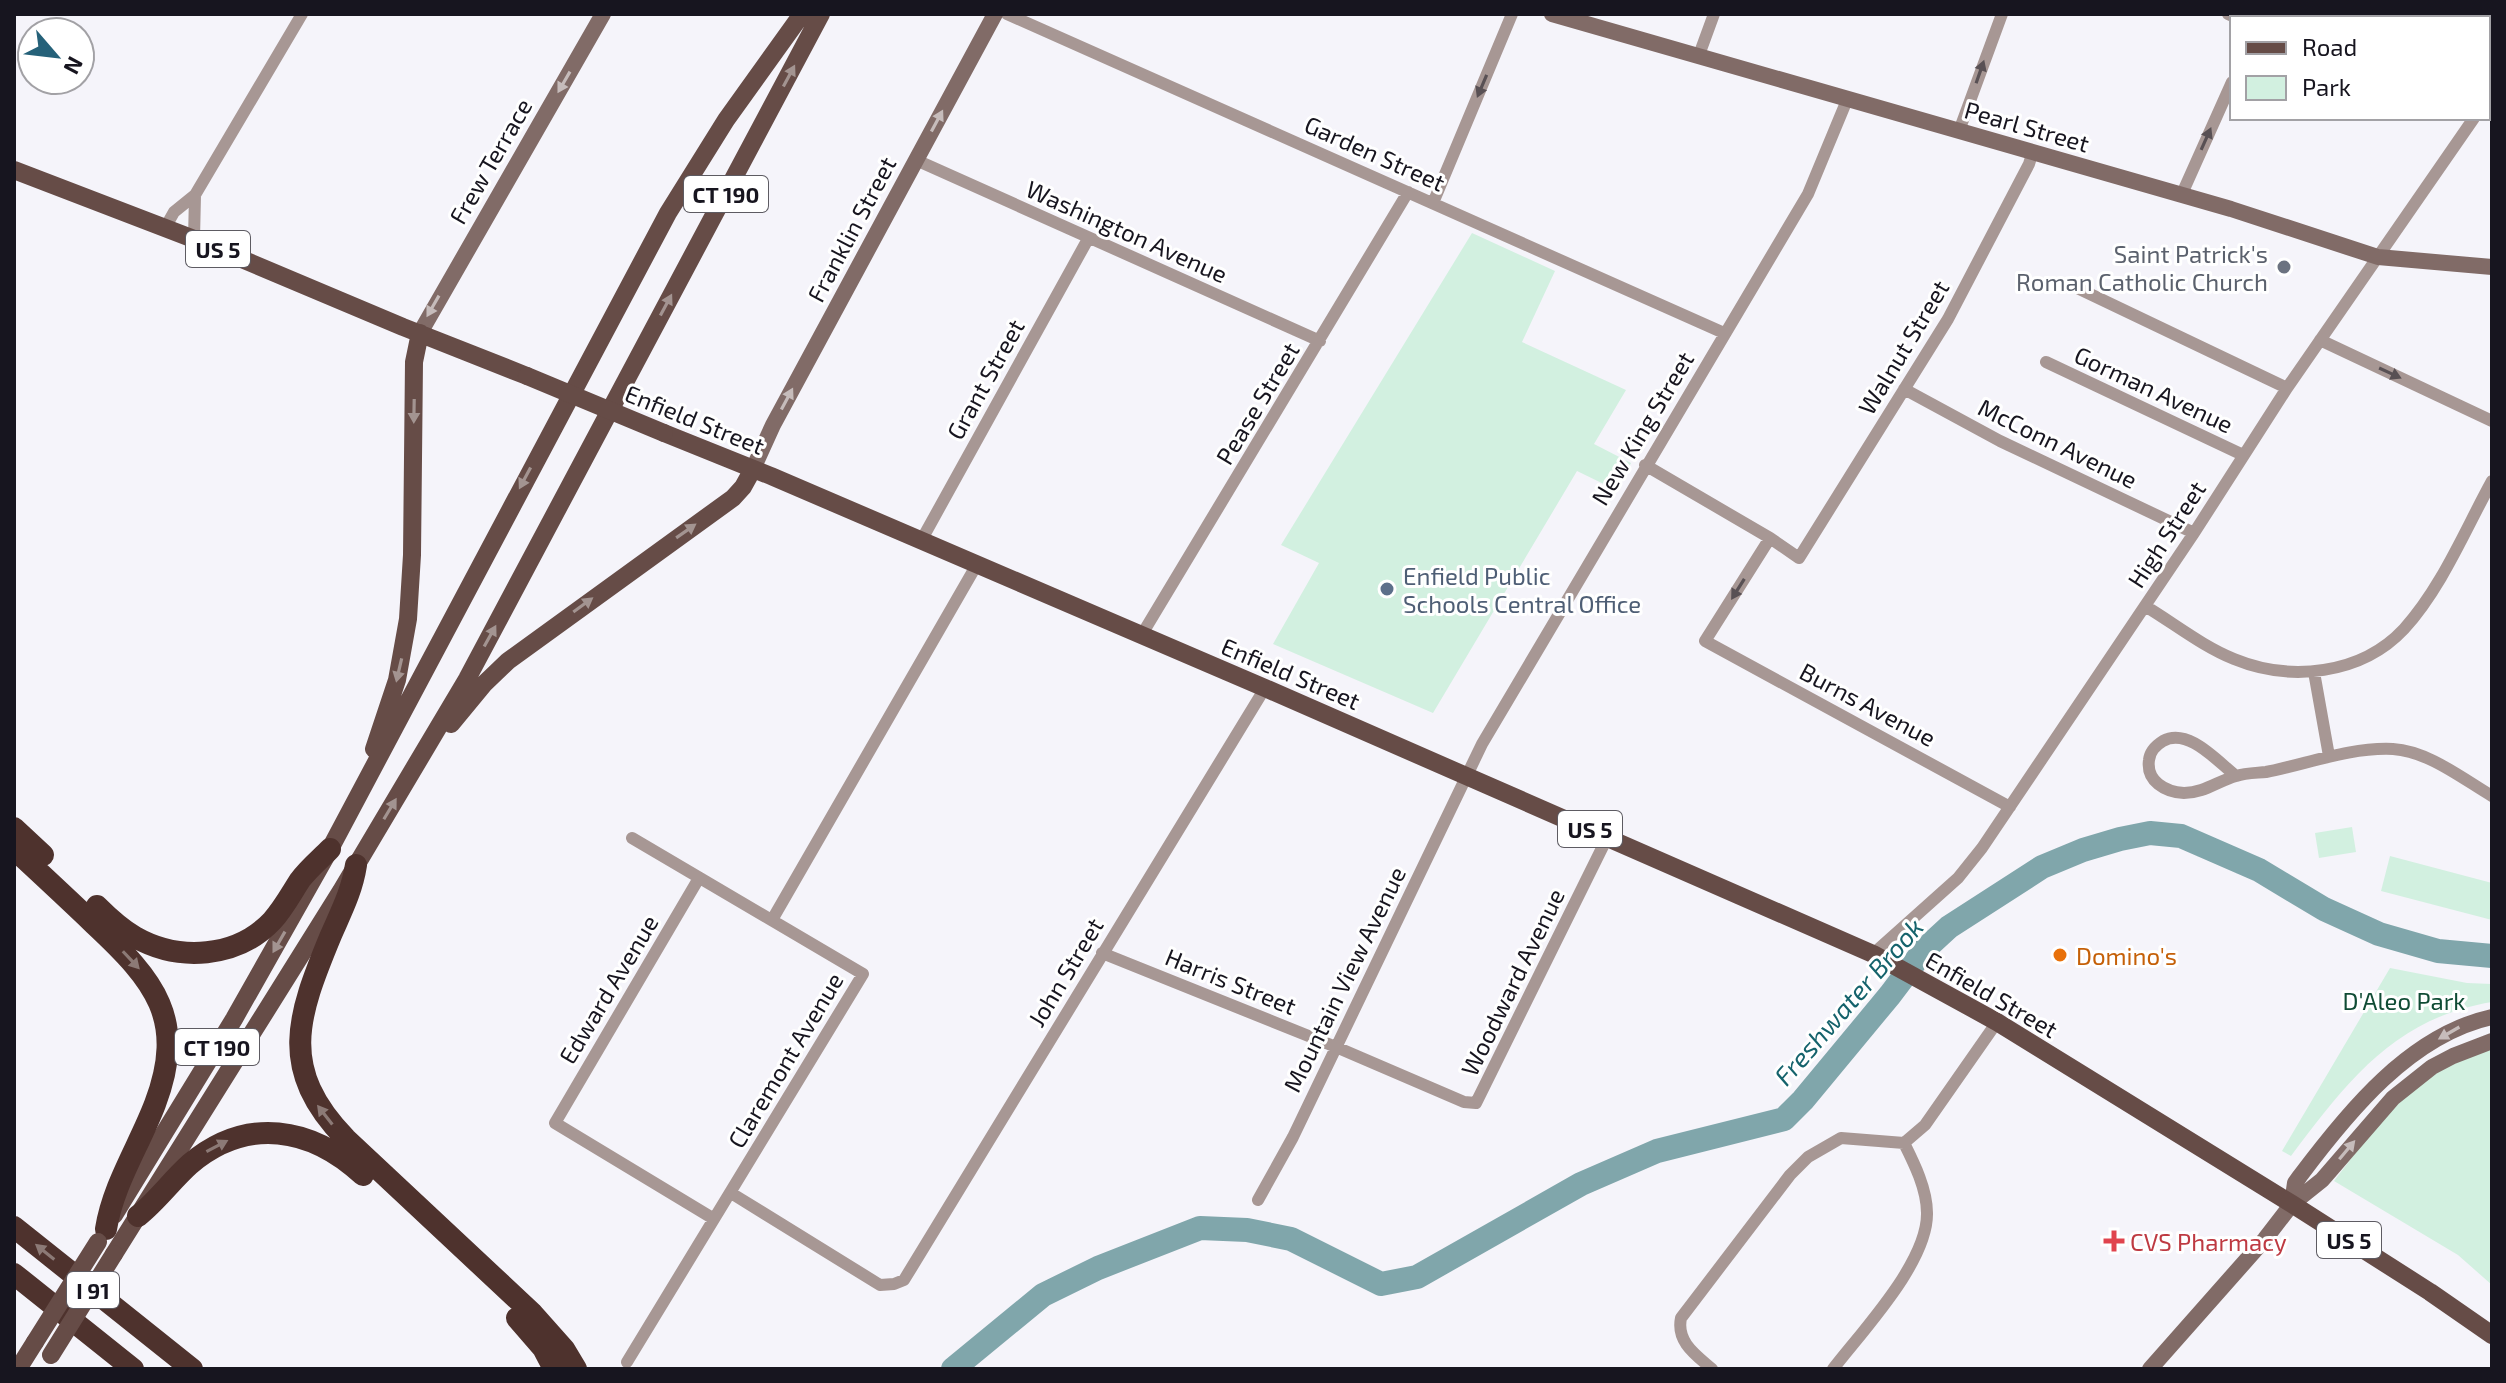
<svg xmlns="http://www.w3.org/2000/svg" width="2506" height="1383" font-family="'Exo 2',sans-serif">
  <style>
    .green { fill: #d2f0e0 }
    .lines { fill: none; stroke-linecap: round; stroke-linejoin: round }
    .river { stroke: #80a6ab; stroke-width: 24 }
    .street { stroke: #a79794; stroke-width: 12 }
    .secondary { stroke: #816b67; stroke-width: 16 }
    .primary { stroke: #664c47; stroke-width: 18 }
    .highway { stroke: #4e322d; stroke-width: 22 }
    .primary-bridge { stroke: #664c47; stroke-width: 18 }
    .oneway { fill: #585054 }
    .oneway2 { fill: #a39491 }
    .oneway3 { fill: #c6bcbb }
    .oneway4 { fill: #8c7a76 }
    .worship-dot { fill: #6b7280; stroke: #fff; stroke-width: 3 }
    .service-dot { fill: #5c6f8a; stroke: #fff; stroke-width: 3 }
    .food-dot { fill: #e8710a; stroke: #fff; stroke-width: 3 }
    .health-dot { fill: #e0444e; stroke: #fff; stroke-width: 3 }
    .labels { text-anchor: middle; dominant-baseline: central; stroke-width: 6; stroke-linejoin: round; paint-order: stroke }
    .shield { fill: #fff; stroke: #5d5b62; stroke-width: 2 }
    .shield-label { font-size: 22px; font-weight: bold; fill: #17151f }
    .street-label { font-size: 24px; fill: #17151f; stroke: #fff }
    .worship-label { font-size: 24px; fill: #5b616d; stroke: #fff; text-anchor: end }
    .service-label { font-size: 24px; fill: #4e5e75; stroke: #fff; text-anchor: start }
    .food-label { font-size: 24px; fill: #c56008; stroke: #fff; text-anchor: start }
    .park-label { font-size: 24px; fill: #104c35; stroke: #fff }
    .health-label { font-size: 24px; fill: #be3a42; stroke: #fff; text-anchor: start }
    .water-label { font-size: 26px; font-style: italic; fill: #15636c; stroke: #fff }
  </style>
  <rect width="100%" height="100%" fill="#f5f4fa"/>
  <path class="green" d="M 1472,233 L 1555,271 L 1522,342 L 1626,390 L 1594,444 L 1631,463 L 1616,490 L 1577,471 L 1433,713 L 1273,644 L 1319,563 L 1281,545 Z
    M 2352,827 L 2356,852 L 2319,858 L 2315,833 Z
    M 2390,856 L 2492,883 L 2492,920 L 2381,891 Z
    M 2390,968 L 2467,983 L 2492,984 L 2492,1002 C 2394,1018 2347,1082 2291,1156 L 2282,1151 Z
    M 2492,1049 L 2492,1285 L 2458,1255 L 2334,1181 C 2368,1137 2401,1090 2451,1064 C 2464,1057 2479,1054 2492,1049 Z"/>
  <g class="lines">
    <path class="river" d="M 953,1369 L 1043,1295 L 1098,1268 L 1200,1228 L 1247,1230 L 1291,1239 L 1381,1284 L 1417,1277 L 1581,1184 L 1657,1151 L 1784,1119 L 1803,1100 L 1890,995 L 1924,950 L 1949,927 L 2042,867 L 2083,850 L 2120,839 L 2150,833 L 2181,836 L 2259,870 L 2324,909 L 2379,934 L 2438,951 L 2492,956"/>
    <path class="street" d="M 1007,14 L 1724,333
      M 2228,14 L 2237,18
      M 1699,55 L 1714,14
      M 2488,99 L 2492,93
      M 1959,131 L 2002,14
      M 916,160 L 1320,341
      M 2181,196 L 2232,82
      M 1433,203 L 1512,14
      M 165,228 L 174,212 L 195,195 L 302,14
      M 194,239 L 195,195
      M 2069,284 L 2287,388
      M 2320,340 L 2492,421
      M 2046,362 L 2243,455
      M 1904,389 L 2000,441 L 2194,533
      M 1645,465 L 1770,538 L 1799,558 L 1948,319 L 2029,164 L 2033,151
      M 1770,538 L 1705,641 L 2010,807
      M 921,541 L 1088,239
      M 2145,606 C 2175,624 2202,646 2234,659 C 2290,682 2361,675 2404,629 C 2442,587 2465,530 2492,481
      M 1141,636 L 1408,192
      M 2314,672 L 2329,756
      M 2236,776 C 2217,761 2188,727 2163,741 C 2155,746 2150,751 2149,760 C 2146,781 2165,792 2184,793 C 2204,793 2218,781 2236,776 C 2245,773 2256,773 2266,772 C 2307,764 2350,747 2393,749 C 2428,751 2463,779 2492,796
      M 699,878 L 555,1123 L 714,1219
      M 772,920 L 976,566
      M 1102,953 L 1336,1047 L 1464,1102 L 1476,1103 L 1608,836
      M 1873,954 L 1958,878 L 1982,848 L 2194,533 L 2287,388 L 2474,118
      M 1904,1143 L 1925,1125 L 1997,1022
      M 731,1193 L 880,1285 L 894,1284 L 904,1280 L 1265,688
      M 1258,1200 L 1293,1137 L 1482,744 L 1808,194 L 1847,100
      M 627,1362 L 863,974 L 632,838
      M 1712,1369 C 1696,1355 1676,1342 1681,1318 L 1790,1175 L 1808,1157 L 1841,1138 L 1904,1143
      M 1833,1369 C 1863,1330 1928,1262 1927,1213 C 1927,1189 1914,1163 1904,1143"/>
    <path class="secondary" d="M 1552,14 L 2231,209 L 2378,257 L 2492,267
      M 420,333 L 603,14
      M 753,469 L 773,425 L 995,14
      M 2292,1204 L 2295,1183 L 2300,1176 C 2348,1112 2410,1035 2492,1017
      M 2150,1369 L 2265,1239 L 2292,1204 L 2322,1180 L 2393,1098 L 2432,1067 L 2453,1056 L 2492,1041"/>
    <path class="primary" d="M 14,170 L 199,241 L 403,327 L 527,376
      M 664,433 L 771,476 L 1265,688 L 1873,954 L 1997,1022 L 2078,1072 L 2292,1204 L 2430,1292 L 2492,1335
      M 451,724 L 484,684 L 508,661 L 733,498 L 743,487 L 753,469
      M 374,749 L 397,680 L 408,619 L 412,555 L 414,362 L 420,333
      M 114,1215 L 234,1019 L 330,849 L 668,213 L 726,120 L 802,14
      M 114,1254 L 341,891 L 467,679 L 821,14
      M 18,1369 L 35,1342"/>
    <path class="highway" d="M 14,828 L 43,855
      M 14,849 C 41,874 68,899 94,924 C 155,981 187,1019 155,1104 C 139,1146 113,1185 106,1229
      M 356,865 C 352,891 341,912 331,935 C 297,1017 278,1069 346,1139 L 532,1313 L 564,1349 L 576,1369
      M 97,906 C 109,918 121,929 135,937 C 179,962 237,958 272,921 C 283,909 291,894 300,880 C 309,868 320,859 330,849
      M 138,1216 C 157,1201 172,1180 190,1164 C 247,1116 311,1127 363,1175
      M 14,1227 L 192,1369
      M 14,1274 L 133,1369
      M 517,1318 L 543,1348 L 554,1369"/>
    <path class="primary-bridge" d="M 527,376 L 664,433
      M 35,1342 L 98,1242
      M 51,1355 L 114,1254"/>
  </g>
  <defs><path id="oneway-solid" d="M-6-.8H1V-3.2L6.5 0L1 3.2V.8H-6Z" transform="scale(2)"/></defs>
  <g class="oneway">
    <use href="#oneway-solid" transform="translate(1980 72) rotate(-71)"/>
    <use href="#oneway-solid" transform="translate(1482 86) rotate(113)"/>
    <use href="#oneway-solid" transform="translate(2206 139) rotate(-66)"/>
    <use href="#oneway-solid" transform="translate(2390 373) rotate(25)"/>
    <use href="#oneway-solid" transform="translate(1738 589) rotate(122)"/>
  </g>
  <g class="oneway2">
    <use href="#oneway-solid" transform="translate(789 76) rotate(-62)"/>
    <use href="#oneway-solid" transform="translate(666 305) rotate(-62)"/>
    <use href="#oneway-solid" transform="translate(414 411) rotate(91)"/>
    <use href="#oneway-solid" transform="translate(525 478) rotate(118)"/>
    <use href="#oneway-solid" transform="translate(686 531) rotate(-35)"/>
    <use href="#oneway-solid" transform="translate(583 605) rotate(-36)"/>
    <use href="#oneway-solid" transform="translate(490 636) rotate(-61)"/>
    <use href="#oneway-solid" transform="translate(399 670) rotate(103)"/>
    <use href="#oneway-solid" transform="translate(390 809) rotate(-59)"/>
    <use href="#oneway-solid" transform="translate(279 942) rotate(120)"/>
  </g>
  <g class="oneway3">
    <use href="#oneway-solid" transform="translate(564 82) rotate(120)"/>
    <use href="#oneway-solid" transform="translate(937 121) rotate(-62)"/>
    <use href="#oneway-solid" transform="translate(433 306) rotate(120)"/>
    <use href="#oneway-solid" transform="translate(787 399) rotate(-62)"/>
    <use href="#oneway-solid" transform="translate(2449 1033) rotate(150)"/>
    <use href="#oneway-solid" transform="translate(2347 1150) rotate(-50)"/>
  </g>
  <g class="oneway4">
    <use href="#oneway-solid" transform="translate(131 960) rotate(47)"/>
    <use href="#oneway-solid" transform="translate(325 1115) rotate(-128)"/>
    <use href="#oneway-solid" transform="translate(217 1146) rotate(-28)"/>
    <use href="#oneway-solid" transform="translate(45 1252) rotate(-141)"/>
  </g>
  <circle class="worship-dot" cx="2284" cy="267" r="8"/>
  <circle class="service-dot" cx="1387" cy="589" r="8"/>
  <circle class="food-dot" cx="2060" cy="955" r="8"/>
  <path class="health-dot" d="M2110 1229h8v8h8v8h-8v8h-8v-8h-8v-8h8z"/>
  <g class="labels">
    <g class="shield">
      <rect x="684" y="176" width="84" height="36" rx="6"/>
      <rect x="186" y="231" width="64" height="36" rx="6"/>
      <rect x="1558" y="811" width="64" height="36" rx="6"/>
      <rect x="175" y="1029" width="84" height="36" rx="6"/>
      <rect x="2317" y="1222" width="64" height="36" rx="6"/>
      <rect x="67" y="1272" width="52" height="36" rx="6"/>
    </g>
    <g class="shield-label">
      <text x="726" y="194">CT 190</text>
      <text x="218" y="249">US 5</text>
      <text x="1590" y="829">US 5</text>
      <text x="217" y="1047">CT 190</text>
      <text x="2349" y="1240">US 5</text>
      <text x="93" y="1290">I 91</text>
    </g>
    <g class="street-label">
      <text transform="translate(2027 126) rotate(16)">Pearl Street</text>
      <text transform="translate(1375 153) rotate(24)">Garden Street</text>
      <text transform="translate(490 161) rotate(-60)">Frew Terrace</text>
      <text transform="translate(851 229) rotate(-62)">Franklin Street</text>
      <text transform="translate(1127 231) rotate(24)">Washington Avenue</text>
      <text transform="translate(1903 347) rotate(-59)">Walnut Street</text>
      <text transform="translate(985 379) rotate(-61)">Grant Street</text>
      <text transform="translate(2154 389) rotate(25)">Gorman Avenue</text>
      <text transform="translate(1257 403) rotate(-59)">Pease Street</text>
      <text transform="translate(695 419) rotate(22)">Enfield Street</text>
      <text transform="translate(1642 428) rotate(-59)">New King Street</text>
      <text transform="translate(2058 443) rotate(26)">McConn Avenue</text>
      <text transform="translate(2166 534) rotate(-57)">High Street</text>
      <text transform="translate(1291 673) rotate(23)">Enfield Street</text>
      <text transform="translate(1868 704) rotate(28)">Burns Avenue</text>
      <text transform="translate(1065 972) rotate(-59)">John Street</text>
      <text transform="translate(1344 979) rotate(-64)">Mountain View Avenue</text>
      <text transform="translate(1231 981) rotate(22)">Harris Street</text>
      <text transform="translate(1512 982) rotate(-64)">Woodward Avenue</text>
      <text transform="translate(608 989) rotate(-59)">Edward Avenue</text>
      <text transform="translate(1992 994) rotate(30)">Enfield Street</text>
      <text transform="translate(785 1060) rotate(-59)">Claremont Avenue</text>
    </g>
    <g class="worship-label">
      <text x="2268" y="253">Saint Patrick's<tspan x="2268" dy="28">Roman Catholic Church</tspan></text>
    </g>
    <g class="service-label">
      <text x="1403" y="575">Enfield Public<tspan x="1403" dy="28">Schools Central Office</tspan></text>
    </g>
    <g class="food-label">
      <text x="2076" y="955">Domino's</text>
    </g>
    <g class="park-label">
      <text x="2404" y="1000">D'Aleo Park</text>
    </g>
    <g class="health-label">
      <text x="2130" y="1241">CVS Pharmacy</text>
    </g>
    <g class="water-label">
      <text transform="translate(1848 1001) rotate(-49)">Freshwater Brook</text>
    </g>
  </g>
  <rect width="2506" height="1383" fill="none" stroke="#17151f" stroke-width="32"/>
  <rect x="2230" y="16" width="260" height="104" fill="#ffffff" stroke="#a2a1a5" stroke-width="2"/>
  <rect x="2246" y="42" width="40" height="12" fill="#664c47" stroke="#a2a1a5" stroke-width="2"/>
  <text x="2302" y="56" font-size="24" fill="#17151f">Road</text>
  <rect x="2246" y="76" width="40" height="24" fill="#d2f0e0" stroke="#a2a1a5" stroke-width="2"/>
  <text x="2302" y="96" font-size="24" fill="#17151f">Park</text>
  <g transform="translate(56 56) rotate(118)"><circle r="38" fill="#ffffff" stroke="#a2a1a5" stroke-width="2"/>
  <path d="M0-6L14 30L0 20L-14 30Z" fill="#256179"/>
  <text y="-12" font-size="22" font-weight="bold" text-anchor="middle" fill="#17151f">N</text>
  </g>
</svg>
